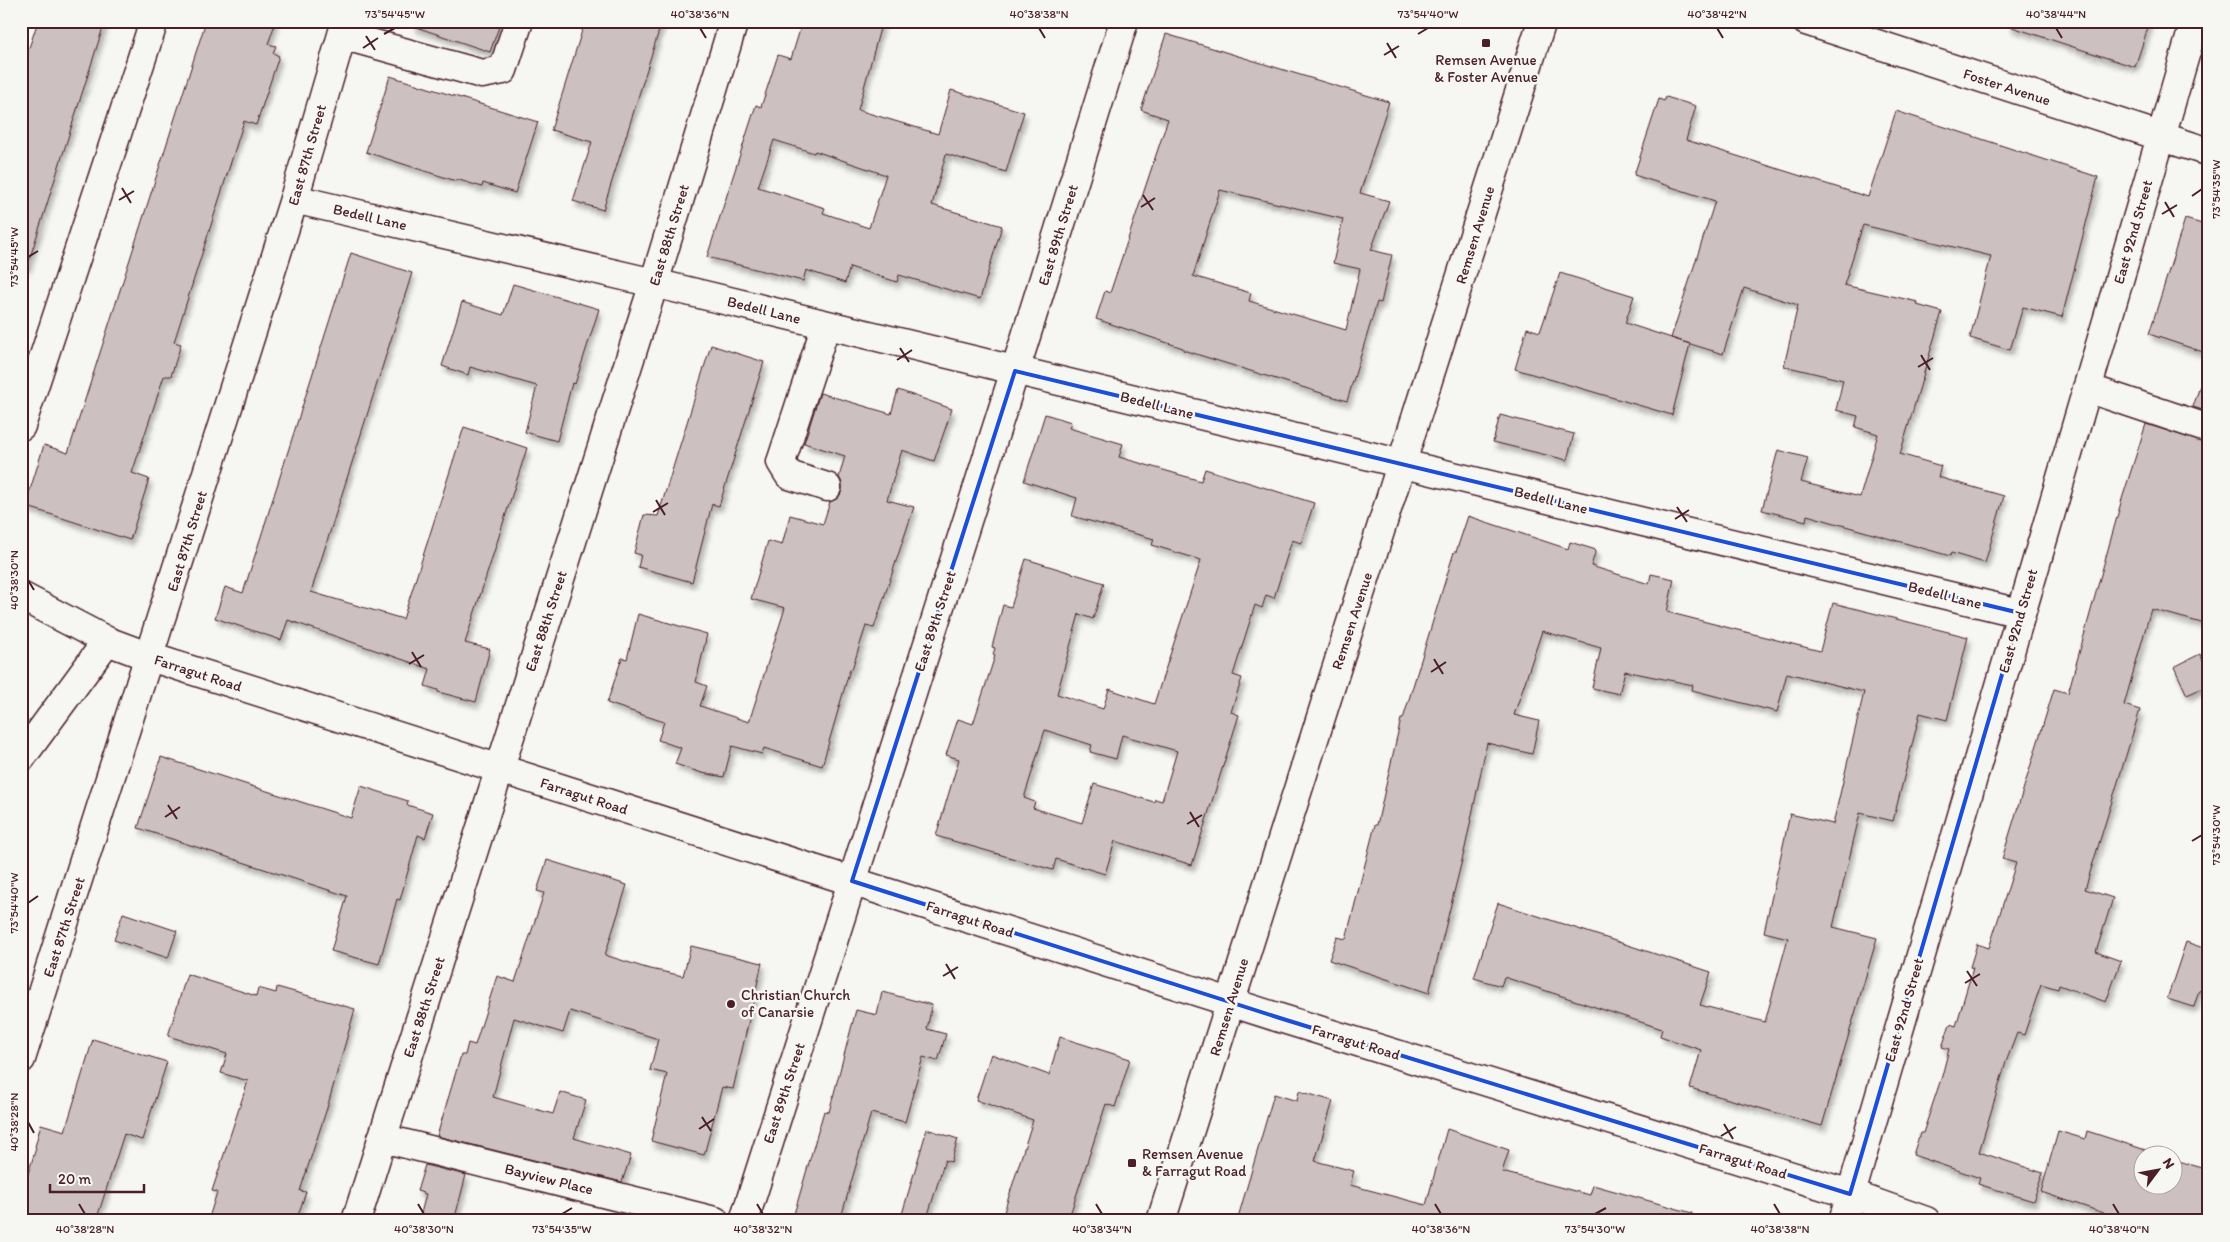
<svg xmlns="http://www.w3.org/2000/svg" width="2230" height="1242" font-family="Itim,sans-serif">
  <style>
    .building { fill: #ccc1c0; stroke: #4a1f2b; fill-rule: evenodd; filter: url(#shadow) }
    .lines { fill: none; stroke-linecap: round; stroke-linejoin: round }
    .minor-casing { stroke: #4a1f2b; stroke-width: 31 }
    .major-casing { stroke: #4a1f2b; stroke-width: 31 }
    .minor { stroke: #f6f6f2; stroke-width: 28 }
    .major { stroke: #f6f6f2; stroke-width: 28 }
    .marked { fill: none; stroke: #1d4ed8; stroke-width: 4; stroke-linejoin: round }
    .ticks { fill: none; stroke: #4a1f2b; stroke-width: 2 }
    .poi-dot { fill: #4a1f2b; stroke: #f6f6f2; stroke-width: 2 }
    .labels { text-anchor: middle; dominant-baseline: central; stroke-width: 5; stroke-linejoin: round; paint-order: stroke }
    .poi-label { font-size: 15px; fill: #4a1f2b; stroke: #f6f6f2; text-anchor: start }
    .street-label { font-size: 15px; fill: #4a1f2b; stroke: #f6f6f2 }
    .neatline { fill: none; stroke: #4a1f2b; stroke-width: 2 }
    .ticks-label { font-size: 12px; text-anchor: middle; fill: #4a1f2b }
  </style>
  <defs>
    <filter id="shadow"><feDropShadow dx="3" dy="5.5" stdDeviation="2.5" flood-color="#0004"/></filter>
  </defs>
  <rect width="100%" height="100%" fill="#f6f6f2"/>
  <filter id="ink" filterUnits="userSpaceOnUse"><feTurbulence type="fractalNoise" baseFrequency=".02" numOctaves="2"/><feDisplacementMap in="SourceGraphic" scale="10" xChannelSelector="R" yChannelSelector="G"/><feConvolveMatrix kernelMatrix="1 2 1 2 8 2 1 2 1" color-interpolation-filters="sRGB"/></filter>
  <g filter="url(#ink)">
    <path class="building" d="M 38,21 L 105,21 L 27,267 L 21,266 L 21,72 Z
      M 206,21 L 276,21 L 268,44 L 276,46 L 273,53 L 279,56 L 256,125 L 244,121 L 174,342 L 181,344 L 171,376 L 164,376 L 132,473 L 149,479 L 130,540 L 25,506 L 44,445 L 68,453 Z
      M 414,21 L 501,21 L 490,52 L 413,26 Z
      M 585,21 L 662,21 L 603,210 L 573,201 L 592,142 L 551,130 Z
      M 823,21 L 882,21 L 858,110 L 938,134 L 951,90 L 1024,112 L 1006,172 L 946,154 L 932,205 L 1002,226 L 980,299 L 899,275 L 897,282 L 850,267 L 845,283 L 806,270 L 803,281 L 707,257 L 756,105 L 761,107 L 778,55 L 791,59 L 802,23 L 822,29 ZM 774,140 L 814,153 L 815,151 L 886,175 L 869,228 L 823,213 L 825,208 L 758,187 Z
      M 2010,21 L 2150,21 L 2135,67 L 2009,26 Z
      M 1166,34 L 1389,102 L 1360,193 L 1389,201 L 1371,250 L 1392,255 L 1381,303 L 1377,302 L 1347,401 L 1183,350 L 1183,348 L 1096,319 L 1105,291 L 1110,293 L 1168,119 L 1141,110 ZM 1220,190 L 1343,219 L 1333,263 L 1360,269 L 1346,330 L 1249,301 L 1251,293 L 1193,276 Z
      M 390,76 L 538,122 L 515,193 L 483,183 L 482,187 L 456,179 L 456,181 L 366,152 Z
      M 1666,97 L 1696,106 L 1686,140 L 1868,197 L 1896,111 L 2098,177 L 2062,317 L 2023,307 L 2010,350 L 1970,338 L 1991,256 L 1863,225 L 1844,285 L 1918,302 L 1917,305 L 1942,312 L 1900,454 L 1941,466 L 1938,477 L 2004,496 L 1985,563 L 1951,553 L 1950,556 L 1807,515 L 1806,521 L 1762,510 L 1778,450 L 1808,458 L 1801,482 L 1860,497 L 1878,434 L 1855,427 L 1858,416 L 1836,410 L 1843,380 L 1784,366 L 1798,305 L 1744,288 L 1723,354 L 1671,338 L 1715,201 L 1634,175 L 1659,99 L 1664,101 Z
      M 2185,219 L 2209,226 L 2209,354 L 2149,334 Z
      M 351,253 L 412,273 L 311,592 L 403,619 L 464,427 L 527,448 L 465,643 L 490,649 L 476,702 L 438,692 L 438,690 L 425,686 L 430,669 L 288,620 L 281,640 L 215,618 L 225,587 L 243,593 Z
      M 1560,273 L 1634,296 L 1625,323 L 1690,344 L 1672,415 L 1515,369 L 1527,328 L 1540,332 Z
      M 513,284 L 599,309 L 575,384 L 572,383 L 557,441 L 525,432 L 537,386 L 470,367 L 468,375 L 442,366 L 462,302 L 503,315 Z
      M 711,345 L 764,362 L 719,506 L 712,504 L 692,582 L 638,567 L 641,555 L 634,553 L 644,515 L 658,516 Z
      M 2203,377 L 2209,378 L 2209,412 L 2193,407 Z
      M 898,390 L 952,409 L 934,461 L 902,450 L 887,500 L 914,507 L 874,628 L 866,626 L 852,669 L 850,669 L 822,766 L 764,748 L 762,754 L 732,746 L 724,777 L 702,773 L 675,764 L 681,748 L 658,740 L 664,722 L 607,703 L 622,658 L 627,659 L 638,614 L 707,634 L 696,682 L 707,686 L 700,706 L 749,722 L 785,608 L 751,599 L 768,541 L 782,545 L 790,515 L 823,524 L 830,502 L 838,498 L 842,491 L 842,483 L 839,477 L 845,456 L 804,443 L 820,393 L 891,414 Z
      M 1045,414 L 1071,422 L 1069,428 L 1123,444 L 1119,457 L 1201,481 L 1205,469 L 1314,503 L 1301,543 L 1292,540 L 1274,598 L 1266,595 L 1262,608 L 1255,605 L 1233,675 L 1242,678 L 1231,712 L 1239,715 L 1192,865 L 1115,841 L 1105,874 L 1056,859 L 1053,870 L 936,836 L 959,759 L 946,755 L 958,719 L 973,724 L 995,656 L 993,655 L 995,648 L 992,647 L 1003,605 L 1011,607 L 1026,559 L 1104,583 L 1093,619 L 1079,614 L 1057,694 L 1103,709 L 1109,689 L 1154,704 L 1201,560 L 1152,545 L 1154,539 L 1072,516 L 1077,498 L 1024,481 ZM 1045,730 L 1092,745 L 1090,752 L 1116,759 L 1122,735 L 1177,751 L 1162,801 L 1155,799 L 1154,802 L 1094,784 L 1082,823 L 1033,808 L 1035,802 L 1024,798 Z
      M 1500,415 L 1574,434 L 1567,460 L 1493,442 Z
      M 2146,424 L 2209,444 L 2209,625 L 2151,609 L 2124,705 L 2140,710 L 2085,889 L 2113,898 L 2096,952 L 2121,961 L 2106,1002 L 2059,985 L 2058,989 L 2041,984 L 2024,1035 L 2017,1033 L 2006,1062 L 1979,1152 L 2043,1173 L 2033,1201 L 1978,1184 L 1980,1178 L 1913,1155 L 1920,1133 L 1923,1133 L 1942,1076 L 1949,1049 L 1942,1047 L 1950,1024 L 1956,1026 L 1973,968 L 1970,967 L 1977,944 L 1989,948 L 2016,863 L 2002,859 L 2054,689 L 2068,693 L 2122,499 Z
      M 1468,516 L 1568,549 L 1570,542 L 1596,550 L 1591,566 L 1649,584 L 1651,574 L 1674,579 L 1667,612 L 1820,651 L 1833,603 L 1968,637 L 1947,720 L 1920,713 L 1893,821 L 1860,813 L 1833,927 L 1877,938 L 1822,1126 L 1690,1088 L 1701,1050 L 1660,1036 L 1662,1029 L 1504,977 L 1501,986 L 1474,978 L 1498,903 L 1711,972 L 1700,1005 L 1765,1022 L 1788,938 L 1764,932 L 1790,814 L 1833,824 L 1864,692 L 1787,673 L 1777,712 L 1692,690 L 1693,685 L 1625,671 L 1619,694 L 1592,688 L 1601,648 L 1542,631 L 1514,715 L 1539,721 L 1532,754 L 1487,743 L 1465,848 L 1429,993 L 1329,960 L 1337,937 L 1346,939 L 1375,825 L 1377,825 L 1401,719 L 1403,719 L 1454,552 L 1456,552 Z
      M 2200,654 L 2209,673 L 2209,685 L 2187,695 L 2174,667 Z
      M 161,757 L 351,818 L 361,786 L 408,801 L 407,805 L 433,813 L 425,838 L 418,835 L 400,900 L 397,899 L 379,964 L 331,951 L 347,896 L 138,828 Z
      M 547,860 L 627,885 L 605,955 L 646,968 L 683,976 L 691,946 L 762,963 L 733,1089 L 722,1087 L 704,1155 L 651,1141 L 667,1074 L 650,1070 L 658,1039 L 570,1011 L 563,1033 L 514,1018 L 493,1097 L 553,1114 L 560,1092 L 586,1100 L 574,1138 L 631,1155 L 622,1182 L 437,1136 L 461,1055 L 465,1055 L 468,1043 L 475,1045 L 497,976 L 515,982 L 544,893 L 537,891 Z
      M 123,913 L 177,931 L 168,958 L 114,940 Z
      M 2186,942 L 2209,950 L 2209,975 L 2203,992 L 2199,990 L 2194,1007 L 2167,999 Z
      M 187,974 L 256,996 L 258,988 L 276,993 L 277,987 L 355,1009 L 327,1108 L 300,1191 L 306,1192 L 296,1221 L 208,1221 L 217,1192 L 212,1191 L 248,1081 L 221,1073 L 227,1054 L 168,1036 Z
      M 882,992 L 932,1005 L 927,1029 L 946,1034 L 938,1061 L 923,1057 L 905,1122 L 871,1113 L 840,1221 L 792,1221 L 824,1111 L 829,1112 L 856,1010 L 877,1015 Z
      M 1060,1037 L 1130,1059 L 1115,1107 L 1106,1104 L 1068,1221 L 1032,1221 L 1004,1212 L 1033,1120 L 976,1100 L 991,1054 L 1049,1075 Z
      M 93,1039 L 167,1062 L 142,1140 L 124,1134 L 96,1221 L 21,1221 L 21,1197 L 36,1148 L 35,1147 L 41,1124 L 65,1131 Z
      M 1299,1091 L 1333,1101 L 1315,1161 L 1354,1171 L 1350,1185 L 1426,1205 L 1447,1129 L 1509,1150 L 1502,1172 L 1590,1195 L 1593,1185 L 1692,1213 L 1691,1221 L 1237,1221 L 1274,1094 L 1297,1101 Z
      M 927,1129 L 958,1139 L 951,1162 L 945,1160 L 926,1221 L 900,1221 Z
      M 2058,1131 L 2085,1139 L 2087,1131 L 2158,1154 L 2142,1154 L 2142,1184 L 2172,1184 L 2172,1159 L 2209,1170 L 2209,1221 L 2128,1221 L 2041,1192 Z
      M 425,1165 L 466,1175 L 454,1221 L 419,1221 L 426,1194 L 417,1191 Z"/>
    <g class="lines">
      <g class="minor-casing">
        <path id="minor" d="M 1806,21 L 2209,152
          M 342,35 L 482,74 L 503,70 L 519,21
          M 294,199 L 654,283 L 2020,613
          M 826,325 L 781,462 L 789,475 L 827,487
          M 2087,388 L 2209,429
          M 21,426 L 154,21
          M 21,596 L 107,641 L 150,657 L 1283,1019 L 1850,1194 L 1926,1221
          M 21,758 L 107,641
          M 21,1059 L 294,199 L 346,21
          M 382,1138 L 715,1221
          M 356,1221 L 654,283 L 734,21
          M 744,1221 L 1026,336 L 1124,21
          M 1843,1221 L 2195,21"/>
      </g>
      <g class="major-casing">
        <path id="major" d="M 1161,1221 L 1542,21"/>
      </g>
      <use href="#minor" class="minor"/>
      <use href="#major" class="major"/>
    </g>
  </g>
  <path class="marked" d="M 1015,371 L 2020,613 L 1850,1194 L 1283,1019 L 852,881 Z"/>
  <path class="ticks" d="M 700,28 L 706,38M 1039,28 L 1045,38M 1717,28 L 1723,38M 2056,28 L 2062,38M 384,34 L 395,28M 1418,34 L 1428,28M 366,36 L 375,50M 1387,43 L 1396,58M 363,48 L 378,38M 1384,55 L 1399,46M 122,188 L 131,203M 1143,195 L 1153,210M 2192,196 L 2202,189M 119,200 L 134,191M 2165,202 L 2174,217M 1141,207 L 1155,198M 2162,214 L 2177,205M 28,257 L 38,251M 900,348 L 909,362M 1921,355 L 1930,370M 897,360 L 912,350M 1918,367 L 1933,358M 656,500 L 665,515M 1677,507 L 1687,522M 653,512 L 668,503M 1675,519 L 1689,510M 28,580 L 34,590M 412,652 L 421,667M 1434,659 L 1443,674M 409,664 L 424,655M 1431,672 L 1446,662M 168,805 L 177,819M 1190,812 L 1199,827M 165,817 L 180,807M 1187,824 L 1202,815M 2192,841 L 2202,835M 28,903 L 38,896M 946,964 L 955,979M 1967,971 L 1977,986M 943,976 L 958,967M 1965,983 L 1980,974M 702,1117 L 711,1131M 28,1122 L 34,1133M 1724,1124 L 1733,1139M 699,1129 L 714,1119M 1721,1136 L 1736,1127M 79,1204 L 85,1214M 418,1204 L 424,1214M 757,1204 L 763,1214M 1096,1204 L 1102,1214M 1435,1204 L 1441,1214M 1774,1204 L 1780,1214M 2113,1204 L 2119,1214M 562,1214 L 572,1208M 1595,1214 L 1606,1208"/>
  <g class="poi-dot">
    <rect x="1481" y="38" width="10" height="10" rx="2.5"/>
    <circle cx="731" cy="1004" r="5"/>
    <rect x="1127" y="1158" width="10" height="10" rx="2.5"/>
  </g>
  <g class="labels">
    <g class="poi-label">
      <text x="1486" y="60" text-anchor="middle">Remsen Avenue<tspan x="1486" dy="17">&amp; Foster Avenue</tspan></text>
      <text x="741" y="995">Christian Church<tspan x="741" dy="17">of Canarsie</tspan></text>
      <text x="1142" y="1154">Remsen Avenue<tspan x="1142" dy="17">&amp; Farragut Road</tspan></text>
    </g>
    <g class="street-label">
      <text transform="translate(2007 87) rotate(18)">Foster Avenue</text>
      <text transform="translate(307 155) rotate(-74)">East 87th Street</text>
      <text transform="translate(370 217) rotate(13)">Bedell Lane</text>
      <text transform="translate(2133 232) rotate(-74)">East 92nd Street</text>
      <text transform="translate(669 235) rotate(-73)">East 88th Street</text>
      <text transform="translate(1058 235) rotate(-73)">East 89th Street</text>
      <text transform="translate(1475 235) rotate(-73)">Remsen Avenue</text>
      <text transform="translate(764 310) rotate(14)">Bedell Lane</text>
      <text transform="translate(1157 405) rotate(14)">Bedell Lane</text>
      <text transform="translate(1551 500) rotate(14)">Bedell Lane</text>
      <text transform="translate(187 541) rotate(-73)">East 87th Street</text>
      <text transform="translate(1945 595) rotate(14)">Bedell Lane</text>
      <text transform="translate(546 621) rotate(-72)">East 88th Street</text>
      <text transform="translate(935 621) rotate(-72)">East 89th Street</text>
      <text transform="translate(1352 621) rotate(-72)">Remsen Avenue</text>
      <text transform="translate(2018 621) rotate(-74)">East 92nd Street</text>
      <text transform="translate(198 673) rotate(18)">Farragut Road</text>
      <text transform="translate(584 796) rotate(18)">Farragut Road</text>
      <text transform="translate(970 919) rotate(18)">Farragut Road</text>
      <text transform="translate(64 927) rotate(-72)">East 87th Street</text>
      <text transform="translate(424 1007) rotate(-72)">East 88th Street</text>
      <text transform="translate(1229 1007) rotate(-73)">Remsen Avenue</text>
      <text transform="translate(1904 1010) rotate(-74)">East 92nd Street</text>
      <text transform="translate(1356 1042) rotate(17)">Farragut Road</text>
      <text transform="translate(784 1093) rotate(-72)">East 89th Street</text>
      <text transform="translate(1743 1161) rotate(17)">Farragut Road</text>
      <text transform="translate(549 1179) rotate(14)">Bayview Place</text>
    </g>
  </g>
  <rect width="2230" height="1242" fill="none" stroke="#f6f6f2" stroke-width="55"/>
  <g transform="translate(2158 1170) rotate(58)"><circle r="24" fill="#f6f6f2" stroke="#b1a0a2"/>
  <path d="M0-4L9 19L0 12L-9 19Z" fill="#4a1f2b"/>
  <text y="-8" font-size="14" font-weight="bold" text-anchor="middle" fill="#4a1f2b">N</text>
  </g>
  <path d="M50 1184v8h94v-8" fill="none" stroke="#4a1f2b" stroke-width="2.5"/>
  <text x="58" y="1184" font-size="15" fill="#4a1f2b" stroke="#f6f6f2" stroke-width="4" paint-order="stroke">20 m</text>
  <rect x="28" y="28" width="2174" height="1186" class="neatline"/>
  <g class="ticks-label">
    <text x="395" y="18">73°54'45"W</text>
    <text x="700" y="18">40°38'36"N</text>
    <text x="1039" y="18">40°38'38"N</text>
    <text x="1428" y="18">73°54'40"W</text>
    <text x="1717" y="18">40°38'42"N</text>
    <text x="2056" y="18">40°38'44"N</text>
    <text transform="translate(2216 189) rotate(-90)" y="4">73°54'35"W</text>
    <text transform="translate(14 257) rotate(-90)" y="4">73°54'45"W</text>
    <text transform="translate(14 580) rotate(-90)" y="4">40°38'30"N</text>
    <text transform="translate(2216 835) rotate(-90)" y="4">73°54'30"W</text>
    <text transform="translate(14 903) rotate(-90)" y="4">73°54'40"W</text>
    <text transform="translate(14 1122) rotate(-90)" y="4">40°38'28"N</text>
    <text x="85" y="1233">40°38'28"N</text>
    <text x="424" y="1233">40°38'30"N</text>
    <text x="562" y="1233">73°54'35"W</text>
    <text x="763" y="1233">40°38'32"N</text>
    <text x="1102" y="1233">40°38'34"N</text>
    <text x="1441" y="1233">40°38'36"N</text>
    <text x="1595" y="1233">73°54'30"W</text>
    <text x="1780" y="1233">40°38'38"N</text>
    <text x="2119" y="1233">40°38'40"N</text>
  </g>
</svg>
